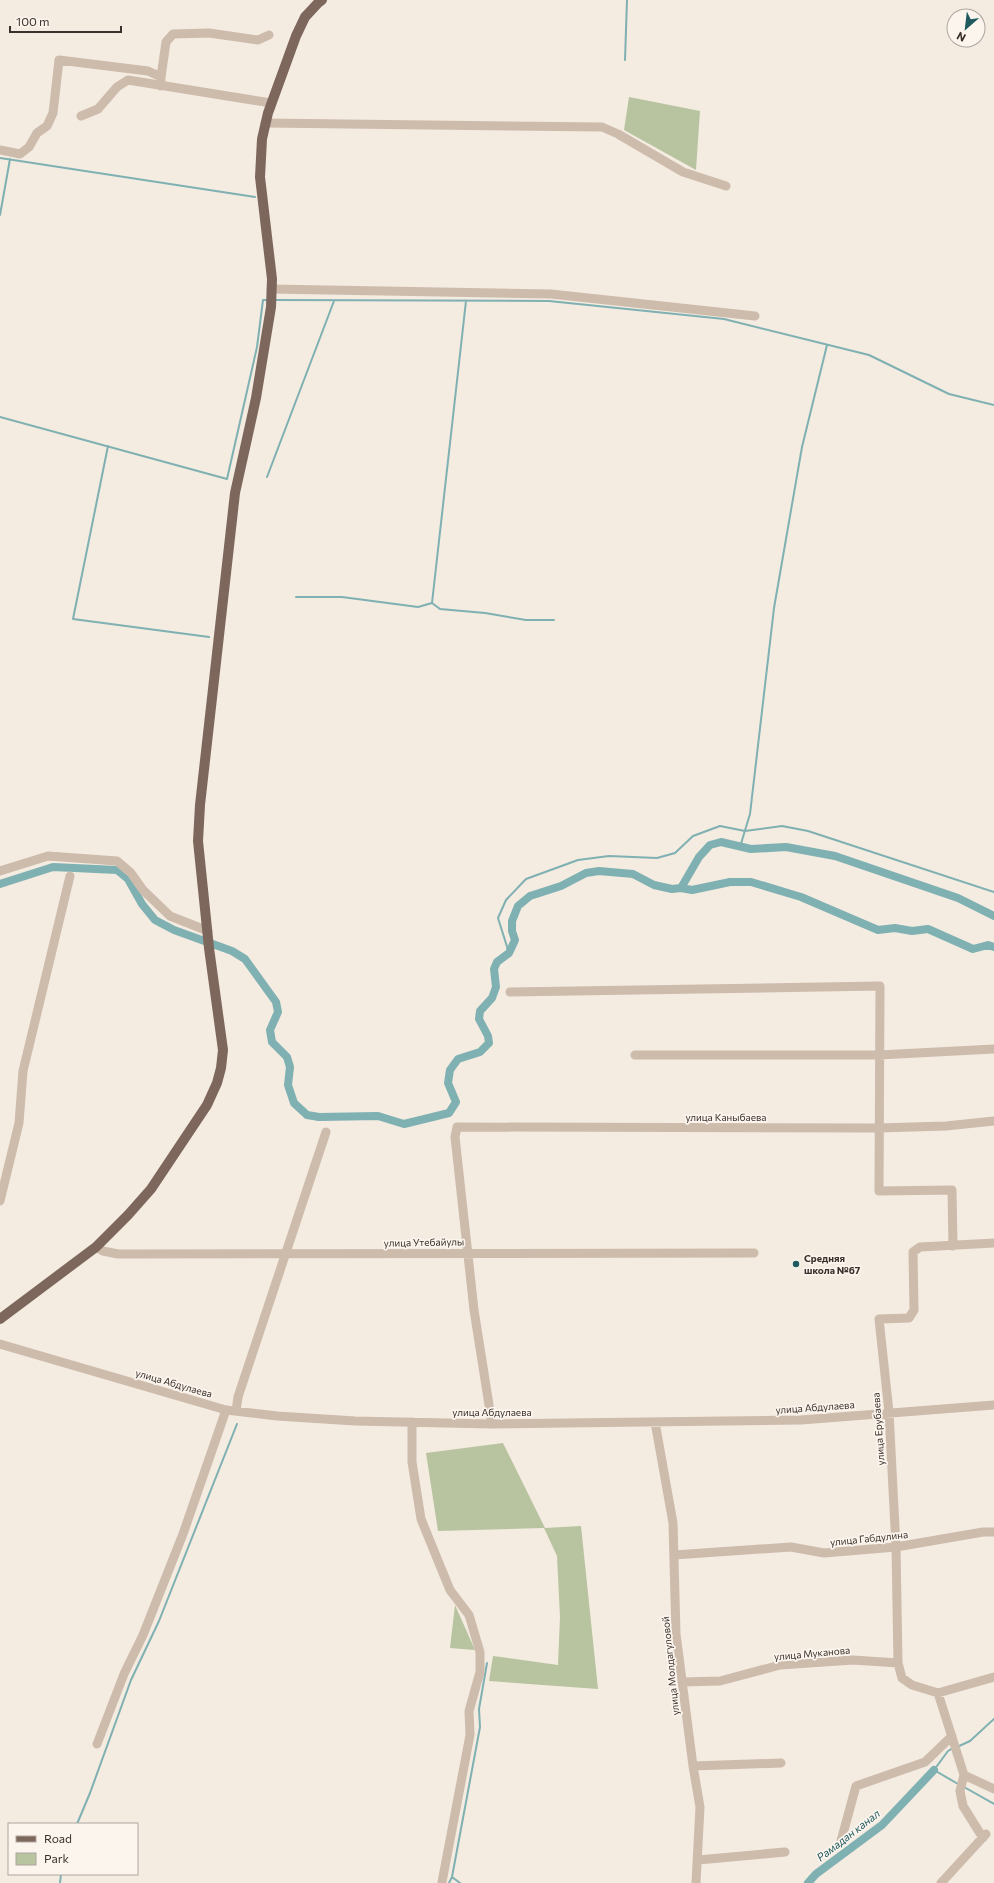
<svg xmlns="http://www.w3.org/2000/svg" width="994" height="1883" font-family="Commissioner,sans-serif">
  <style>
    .green { fill: #b8c4a0 }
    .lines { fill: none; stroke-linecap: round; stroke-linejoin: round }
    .stream { stroke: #7fb0b2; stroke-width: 2 }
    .canal { stroke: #7fb0b2; stroke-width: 8 }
    .minor { stroke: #cdbbac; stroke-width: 9 }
    .major { stroke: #7d675c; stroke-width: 10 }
    .poi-dot { fill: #1f5a5e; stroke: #fbf5ee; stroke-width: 1.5 }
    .labels { text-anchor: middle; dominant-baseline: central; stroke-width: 3.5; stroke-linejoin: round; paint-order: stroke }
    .street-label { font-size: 10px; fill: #3b302b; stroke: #fbf5ee }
    .poi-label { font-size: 10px; font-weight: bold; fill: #3b302b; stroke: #fbf5ee; text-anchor: start }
    .water-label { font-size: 11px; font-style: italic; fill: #1f5a5e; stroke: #fbf5ee }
  </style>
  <rect width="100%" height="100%" fill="#f4ebe1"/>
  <path class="green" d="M 629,97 L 700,111 L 696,170 L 624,130 Z
    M 503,1443 L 545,1528 L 581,1526 L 598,1689 L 489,1681 L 493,1656 L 558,1665 L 560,1617 L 557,1556 L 544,1528 L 438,1531 L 426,1453 Z
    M 455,1605 L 475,1650 L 450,1648 Z"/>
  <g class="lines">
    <path class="stream" d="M 625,60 L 627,0
      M 0,158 L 255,197
      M 0,215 L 10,159
      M 274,300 L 549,301 L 724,319 L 869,355 L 949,394 L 994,405
      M 466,301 L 432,603 L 440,609 L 485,613 L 526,620 L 554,620
      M 0,417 L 227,479 L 257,347 L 263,300 L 268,300
      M 108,446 L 73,619 L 209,637
      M 267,477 L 334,301
      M 296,597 L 342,597 L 418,607 L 432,603
      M 740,847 L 750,814 L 774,608 L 802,447 L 827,345
      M 509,953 L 498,918 L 506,900 L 526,879 L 578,860 L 609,856 L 657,858 L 675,853 L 693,836 L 720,826 L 745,831 L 782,826 L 808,831 L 994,892
      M 957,1747 L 970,1741 L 994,1719
      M 953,1748 L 948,1751 L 934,1770 L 958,1784
      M 964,1787 L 994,1804
      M 77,1824 L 90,1793 L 131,1680 L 159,1621 L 237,1424
      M 60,1883 L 61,1874
      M 449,1883 L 452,1877
      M 460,1883 L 452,1877 L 480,1727 L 479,1709 L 487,1663"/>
    <path class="canal" d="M 0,884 L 53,867 L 117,870 L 128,879 L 142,904 L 155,920 L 174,930 L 232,951 L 245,959 L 276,1002 L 278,1012 L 270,1030 L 272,1042 L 287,1057 L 290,1067 L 288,1085 L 294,1103 L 307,1115 L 319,1117 L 378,1116 L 404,1124 L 449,1113 L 456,1102 L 448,1083 L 450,1070 L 458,1059 L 480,1052 L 489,1043 L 488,1036 L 479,1019 L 480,1011 L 492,998 L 496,987 L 494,969 L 497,962 L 509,953 L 515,940 L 512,931 L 512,921 L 518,906 L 530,896 L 561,886 L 586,873 L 599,871 L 633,874 L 654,885 L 672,889 L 681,888 L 692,890 L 730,882 L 751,882 L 801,897 L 878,930 L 895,928 L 912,931 L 928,929 L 973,949 L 988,945 L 994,947
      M 681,888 L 699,857 L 710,845 L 721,842 L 751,849 L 786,847 L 835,856 L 958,898 L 994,916
      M 808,1883 L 816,1874 L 882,1825 L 934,1770"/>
    <path class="minor" d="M 161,77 L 166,42 L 173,34 L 209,33 L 258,40 L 269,35
      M 81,116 L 98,109 L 117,87 L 128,80 L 271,103
      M 265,123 L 602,127 L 618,134 L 683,172 L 726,186
      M 0,150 L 20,154 L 29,147 L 37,133 L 47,126 L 53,113 L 59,60 L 148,71 L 161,77 L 161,86
      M 271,289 L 551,294 L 755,316
      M 0,871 L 48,856 L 117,861 L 131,873 L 143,890 L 170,916 L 208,931
      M 510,992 L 880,986 L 879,1191 L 952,1190 L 953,1246
      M 635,1055 L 879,1055 L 994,1049
      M 0,1201 L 19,1123 L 23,1071 L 70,876
      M 96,1247 L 103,1251 L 118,1254 L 754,1253
      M 0,1344 L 226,1410 L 277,1416 L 355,1421 L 492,1424 L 801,1420 L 994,1405
      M 236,1411 L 238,1397 L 326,1132
      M 412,1422 L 412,1462 L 421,1519 L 450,1590 L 469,1615 L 480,1652 L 480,1672 L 469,1711 L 470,1735 L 442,1882
      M 655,1422 L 673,1523 L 676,1634 L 693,1766 L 700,1807 L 696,1883
      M 492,1424 L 474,1310 L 455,1137 L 457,1127 L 878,1128 L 946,1126 L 994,1121
      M 674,1555 L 791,1547 L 824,1553 L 896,1547 L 983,1532 L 994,1532
      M 682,1682 L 720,1681 L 780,1665 L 853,1660 L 898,1663
      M 938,1693 L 912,1685 L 902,1678 L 898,1663 L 896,1547 L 889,1412 L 879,1319 L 909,1318 L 914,1310 L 913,1252 L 920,1247 L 994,1243
      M 97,1744 L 124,1674 L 143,1635 L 183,1534 L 226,1410
      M 693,1766 L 781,1763
      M 964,1775 L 994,1789
      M 983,1838 L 963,1806 L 960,1791 L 964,1775 L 938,1693 L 994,1677
      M 841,1841 L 856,1786 L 925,1762 L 952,1736
      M 698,1860 L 785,1852
      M 941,1883 L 986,1834"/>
    <path class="major" d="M 0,1319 L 96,1247 L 128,1215 L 151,1189 L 207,1105 L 217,1083 L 221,1068 L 223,1050 L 209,948 L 198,841 L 200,805 L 235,493 L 256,398 L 271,307 L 272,279 L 260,177 L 262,139 L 268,113 L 296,36 L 305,17 L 318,3 L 322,0"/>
  </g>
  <circle class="poi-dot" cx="796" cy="1264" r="4"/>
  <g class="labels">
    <g class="street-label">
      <text x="726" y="1117">улица Каныбаева</text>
      <text transform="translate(424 1242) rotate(-1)">улица Утебайулы</text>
      <text transform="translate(174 1383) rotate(16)">улица Абдулаева</text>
      <text transform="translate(815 1407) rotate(-4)">улица Абдулаева</text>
      <text x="492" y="1412">улица Абдулаева</text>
      <text transform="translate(878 1429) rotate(-94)">улица Ерубаева</text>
      <text transform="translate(869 1538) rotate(-6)">улица Габдулина</text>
      <text transform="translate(812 1653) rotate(-5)">улица Муканова</text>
      <text transform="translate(670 1666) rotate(-96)">улица Молдагуловой</text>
    </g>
    <g class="poi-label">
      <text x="804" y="1258">Средняя<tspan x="804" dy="12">школа №67</tspan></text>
    </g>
    <g class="water-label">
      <text transform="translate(848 1835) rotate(-38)">Рамадан канал</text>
    </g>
  </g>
  <rect x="8" y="1823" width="130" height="52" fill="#fbf5ee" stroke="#aea6a0"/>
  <rect x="16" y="1836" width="20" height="6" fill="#7d675c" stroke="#aea6a0"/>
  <text x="44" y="1843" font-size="12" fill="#3b302b">Road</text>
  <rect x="16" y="1853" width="20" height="12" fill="#b8c4a0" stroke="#aea6a0"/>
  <text x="44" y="1863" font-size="12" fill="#3b302b">Park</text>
  <g transform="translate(966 28) rotate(208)"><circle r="19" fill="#fbf5ee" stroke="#aea6a0"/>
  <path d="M0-3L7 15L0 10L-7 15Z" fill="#1f5a5e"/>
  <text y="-6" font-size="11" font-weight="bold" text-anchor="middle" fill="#3b302b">N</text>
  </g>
  <path d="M10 26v6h111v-6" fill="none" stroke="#3b302b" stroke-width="2"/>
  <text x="16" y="26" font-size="12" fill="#3b302b" stroke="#fbf5ee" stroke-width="3" paint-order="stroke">100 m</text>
</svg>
